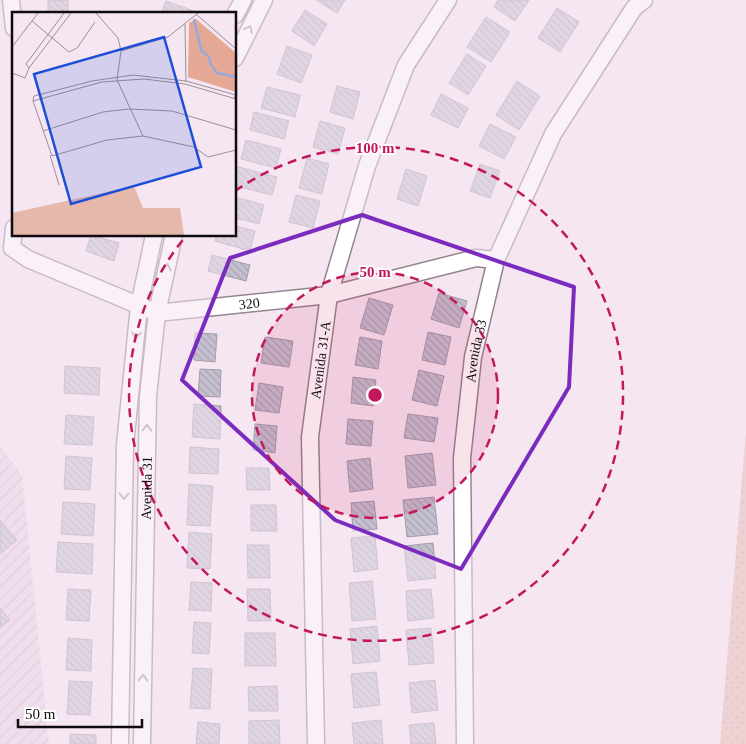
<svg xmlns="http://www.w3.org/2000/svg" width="746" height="744" font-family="Georgia,serif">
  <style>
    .industrial { fill: url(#industrial-furrows) }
    .grass { fill: url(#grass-dots) }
    .building { fill: url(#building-back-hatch); stroke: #a29cac }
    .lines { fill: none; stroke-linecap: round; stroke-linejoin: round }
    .minor-casing { stroke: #948691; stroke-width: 19 }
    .minor { stroke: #fff; stroke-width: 16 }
    .oneway { stroke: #9f9d9f }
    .marked { fill: none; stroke: #7b2cbf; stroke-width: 4; stroke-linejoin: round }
    .ring { fill: none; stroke: #c2185b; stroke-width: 2.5; stroke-dasharray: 9 6 }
    .labels { text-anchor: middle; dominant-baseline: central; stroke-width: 4; stroke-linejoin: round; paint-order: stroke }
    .street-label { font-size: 14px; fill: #100b0f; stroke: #fff }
    .inset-river { fill: none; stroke: #98a9dc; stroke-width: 2.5 }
    .inset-road { fill: none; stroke: #9a8e97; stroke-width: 1 }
    .view { fill: #1d4ed8; fill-opacity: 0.15; stroke: #1d4ed8; stroke-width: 2.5 }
    .inset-edge { fill: none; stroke: #100b0f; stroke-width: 2.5 }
    .centre { fill: #c2185b; stroke: #fff; stroke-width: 2.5 }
    .ring-label { font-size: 15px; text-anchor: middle; font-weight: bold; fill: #c2185b; stroke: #fff; stroke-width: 4; stroke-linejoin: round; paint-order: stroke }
  </style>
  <defs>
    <pattern id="industrial-furrows" width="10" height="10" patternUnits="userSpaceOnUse" patternTransform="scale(1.25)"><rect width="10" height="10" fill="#ecd6e7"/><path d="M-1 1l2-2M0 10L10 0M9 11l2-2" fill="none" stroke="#c9b6c5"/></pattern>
    <pattern id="grass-dots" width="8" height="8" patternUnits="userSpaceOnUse" patternTransform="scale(1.25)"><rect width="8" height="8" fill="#e5b8ab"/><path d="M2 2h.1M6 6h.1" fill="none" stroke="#c39d92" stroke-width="1.8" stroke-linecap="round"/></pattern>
    <pattern id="building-back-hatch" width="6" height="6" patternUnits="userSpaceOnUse" patternTransform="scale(1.25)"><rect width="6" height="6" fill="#c5c0d0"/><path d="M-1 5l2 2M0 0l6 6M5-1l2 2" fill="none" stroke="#a8a4b1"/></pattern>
  </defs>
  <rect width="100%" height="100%" fill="#f6e6f2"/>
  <path class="industrial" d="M 0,446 L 22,475 L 49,744 L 0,744 Z"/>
  <path class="grass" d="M 746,431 L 746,744 L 720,744 Z"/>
  <path class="building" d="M 48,0 L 68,0 L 68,14 L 48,14 Z
    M 316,0 L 345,0 L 337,13 Z
    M 498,0 L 529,0 L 515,21 L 494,7 Z
    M 166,1 L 194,11 L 193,14 L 161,14 Z
    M 557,8 L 579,22 L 560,52 L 538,38 Z
    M 305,10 L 327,24 L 314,46 L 292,31 Z
    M 486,17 L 510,32 L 491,62 L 467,47 Z
    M 287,46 L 312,55 L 301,83 L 277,74 Z
    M 467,54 L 486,66 L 468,95 L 449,83 Z
    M 517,81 L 540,96 L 519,130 L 496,115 Z
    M 337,86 L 360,92 L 353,119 L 330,112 Z
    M 267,87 L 300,95 L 295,117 L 261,108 Z
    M 441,94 L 468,108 L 458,128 L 431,115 Z
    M 254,112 L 289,121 L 284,139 L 250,130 Z
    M 320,121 L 345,128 L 338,154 L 313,147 Z
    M 490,124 L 516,137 L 504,159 L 479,146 Z
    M 246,140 L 281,149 L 276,168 L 241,159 Z
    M 307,158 L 329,164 L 322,194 L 299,188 Z
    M 480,164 L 500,171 L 490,198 L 470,191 Z
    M 235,166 L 277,177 L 272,195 L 235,186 Z
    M 406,169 L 427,176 L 418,206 L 397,199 Z
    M 296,195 L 320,201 L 313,228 L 289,222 Z
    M 235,197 L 264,205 L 259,224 L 235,218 Z
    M 235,226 L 255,231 L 250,251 L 215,241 L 216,235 L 235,235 Z
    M 91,235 L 119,243 L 114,261 L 86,251 Z
    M 212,255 L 250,265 L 246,281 L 208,271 Z
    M 439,293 L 467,301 L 459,328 L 431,319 Z
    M 369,298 L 393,305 L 384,335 L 360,328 Z
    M 428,332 L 451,337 L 445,365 L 422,360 Z
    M 195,333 L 217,334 L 215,362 L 194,360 Z
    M 265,337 L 293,341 L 289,367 L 261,363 Z
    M 360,337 L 382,341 L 378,369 L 355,365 Z
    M 65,366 L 100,368 L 99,395 L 64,393 Z
    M 200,369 L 221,370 L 220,397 L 198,396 Z
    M 419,370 L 444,376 L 437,406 L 412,400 Z
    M 353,377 L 376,380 L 373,406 L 351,403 Z
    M 259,383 L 283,387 L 279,413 L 255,410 Z
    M 194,404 L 221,406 L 220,439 L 192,437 Z
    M 408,414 L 438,418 L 434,442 L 404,438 Z
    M 66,415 L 94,417 L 92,445 L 64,444 Z
    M 348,419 L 373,421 L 371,446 L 346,444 Z
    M 255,424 L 277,426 L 275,453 L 253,450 Z
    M 190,447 L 219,449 L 218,474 L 189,473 Z
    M 432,453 L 436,485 L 408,488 L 405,456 Z
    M 66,456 L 92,458 L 90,490 L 64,489 Z
    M 370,458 L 373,489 L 350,492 L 347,461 Z
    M 246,468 L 269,468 L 270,490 L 247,490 Z
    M 189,484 L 213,486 L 210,526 L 187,525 Z
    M 434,497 L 438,534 L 407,537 L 403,500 Z
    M 374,501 L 377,529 L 353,531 L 351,503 Z
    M 63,502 L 95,504 L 93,536 L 61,534 Z
    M 251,505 L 276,505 L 277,531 L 251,531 Z
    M 0,520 L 17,540 L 0,554 Z
    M 189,532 L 212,534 L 210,569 L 187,568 Z
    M 375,536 L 378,569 L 354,572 L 351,538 Z
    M 58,542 L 93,544 L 92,574 L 56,572 Z
    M 433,543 L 436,578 L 408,581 L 404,546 Z
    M 247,545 L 269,545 L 270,578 L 248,578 Z
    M 372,581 L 376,619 L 352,621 L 349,583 Z
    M 191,582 L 212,583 L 211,611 L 189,610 Z
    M 68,589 L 91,590 L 89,621 L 66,620 Z
    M 247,589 L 270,589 L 271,621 L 248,621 Z
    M 431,589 L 434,618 L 408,621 L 406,591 Z
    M 0,608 L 10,620 L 0,628 Z
    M 194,622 L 211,623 L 209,654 L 192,653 Z
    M 377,626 L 380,661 L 353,664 L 350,629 Z
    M 431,628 L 434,663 L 409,665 L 406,630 Z
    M 245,633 L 275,633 L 276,666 L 245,666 Z
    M 68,638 L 92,640 L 91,671 L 66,670 Z
    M 193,668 L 212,669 L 210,709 L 190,708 Z
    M 376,672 L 380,705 L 354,708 L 351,674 Z
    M 435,680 L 438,710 L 412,713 L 409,683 Z
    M 69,681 L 92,682 L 90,715 L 67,714 Z
    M 277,686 L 278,711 L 249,711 L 248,687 Z
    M 279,720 L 280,744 L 249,744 L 249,721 Z
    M 381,720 L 383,744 L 354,744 L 352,723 Z
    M 198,722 L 220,724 L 219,744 L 196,744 Z
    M 434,723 L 436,744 L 411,744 L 409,725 Z
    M 70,734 L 96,735 L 96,744 L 70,744 Z"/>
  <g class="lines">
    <g class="minor-casing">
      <g id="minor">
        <path d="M 11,0 L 14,28"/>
        <path d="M 235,15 L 243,0"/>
        <path d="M 235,58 L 264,0"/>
        <path id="s1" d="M 14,228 L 12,248 L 28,259 L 157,313 L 329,295 L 476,258 L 496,260"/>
        <path d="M 120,744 L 125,445 L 139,306 L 154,235"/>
        <path id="s2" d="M 142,744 L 148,396 L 157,313 L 174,235"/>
        <path id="s3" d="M 316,744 L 310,437 L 329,295 L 367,166 L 406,65 L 448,0"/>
        <path id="s4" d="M 465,744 L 462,458 L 473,357 L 496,260 L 553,134 L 634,8 L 644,0"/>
      </g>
    </g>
    <use href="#minor" class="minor"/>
  </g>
  <defs><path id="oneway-chevron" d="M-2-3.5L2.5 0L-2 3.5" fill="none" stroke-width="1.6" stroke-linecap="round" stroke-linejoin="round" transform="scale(1.25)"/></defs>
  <g class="oneway">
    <use href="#oneway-chevron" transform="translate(249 29) rotate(-64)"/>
    <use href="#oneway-chevron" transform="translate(167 267) rotate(-77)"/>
    <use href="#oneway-chevron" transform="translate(136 335) rotate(96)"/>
    <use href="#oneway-chevron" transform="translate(147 428) rotate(-89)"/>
    <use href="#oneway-chevron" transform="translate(124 496) rotate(91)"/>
    <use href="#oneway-chevron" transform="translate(143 678) rotate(-89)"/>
  </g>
  <path d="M0 0H746V744H0ZM 362,215 L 574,287 L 569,387 L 461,569 L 335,520 L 182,380 L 230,258 Z" fill="#f6e6f2" fill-opacity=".55" fill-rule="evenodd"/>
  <path class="marked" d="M 362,215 L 574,287 L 569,387 L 461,569 L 335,520 L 182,380 L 230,258 Z"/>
  <circle cx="375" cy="395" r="123" fill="#c2185b" fill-opacity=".12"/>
  <g class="ring">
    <circle cx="375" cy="395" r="123"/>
    <path d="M235 191A247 247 0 1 1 186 236"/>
  </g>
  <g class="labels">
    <g class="street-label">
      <text stroke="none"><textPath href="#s1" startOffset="272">320</textPath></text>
      <text stroke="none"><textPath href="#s4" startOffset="394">Avenida 33</textPath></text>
      <text stroke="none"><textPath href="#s3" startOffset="385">Avenida 31-A</textPath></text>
      <text stroke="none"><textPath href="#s2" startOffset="256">Avenida 31</textPath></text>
    </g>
  </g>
  <g transform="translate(12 12)">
    <rect width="224" height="224" fill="#f6e6f2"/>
    <path d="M 122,174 L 131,196 L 168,196 L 172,223 L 0,223 L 0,201 Z" fill="#e5b8ab"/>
    <path d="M 184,7 L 224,41 L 224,80 L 176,65 L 177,11 Z" fill="#e4a895"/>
    <path class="inset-river" d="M 182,7 L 189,38 L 197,45 L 199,53 L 205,61 L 224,65"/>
    <path class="inset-road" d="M 52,1 L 14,52 L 17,56 L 59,1M 84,1 L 106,26 L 109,39 L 105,68 L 131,124M 184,2 L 224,37M 20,9 L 57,40 L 65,36 L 83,10M 173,12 L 174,70M 0,35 L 26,1M 109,39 L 156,25 L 186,1M 0,61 L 13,66 L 17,56M 21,89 L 40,144 L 95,128 L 131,124 L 182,135 L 196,145 L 224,138M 21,89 L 22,84 L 80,69 L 121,63 L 174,69 L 224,83 L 222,87M 21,89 L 90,70 L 132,67 L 173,72 L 224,87M 31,119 L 91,100 L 117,97 L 160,99 L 224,118M 38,143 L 47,173"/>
    <path class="view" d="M 152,25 L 189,155 L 59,192 L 22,62 Z"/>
    <rect width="224" height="224" class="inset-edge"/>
  </g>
  <circle cx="375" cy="395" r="8" class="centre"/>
  <g class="ring-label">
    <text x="375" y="153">100 m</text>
    <text x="375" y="277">50 m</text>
  </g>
  <path d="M18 719v8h124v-8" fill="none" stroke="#100b0f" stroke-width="2.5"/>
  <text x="25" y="719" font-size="15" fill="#100b0f" stroke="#ffffff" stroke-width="4" paint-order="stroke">50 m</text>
</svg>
